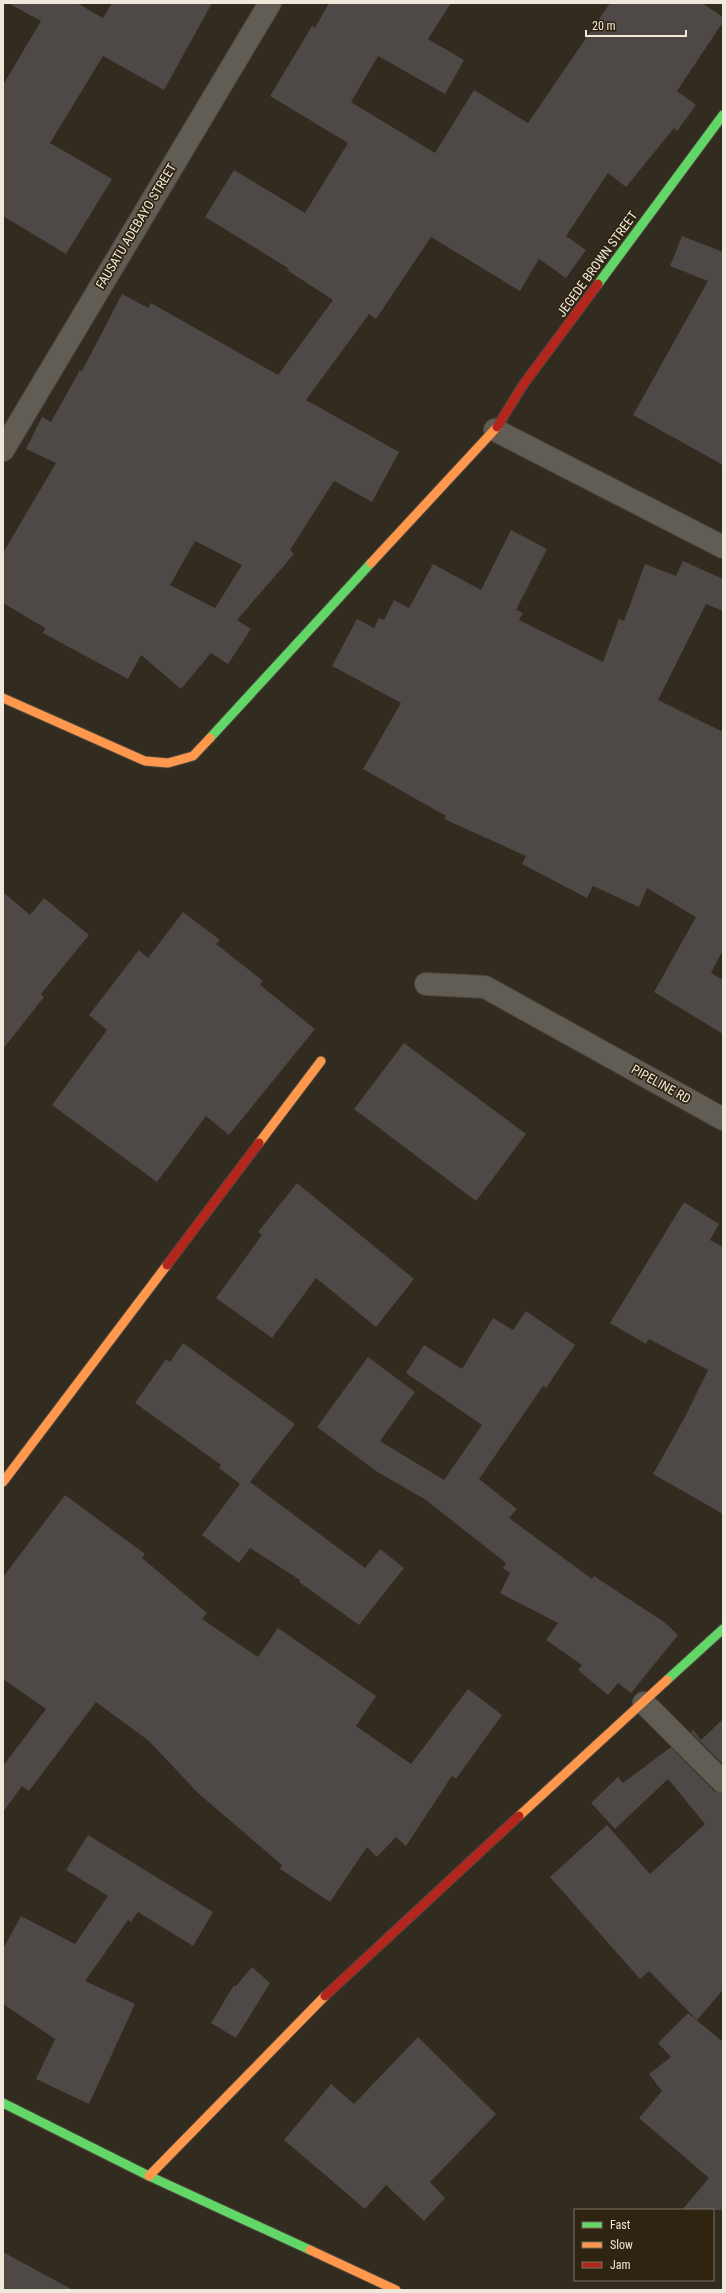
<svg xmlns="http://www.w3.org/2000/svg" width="726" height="2293" font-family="'Roboto Condensed',sans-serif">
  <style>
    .building { fill: #4e4846; fill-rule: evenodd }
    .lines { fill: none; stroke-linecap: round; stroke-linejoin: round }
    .street-casing { stroke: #4c463c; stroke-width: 24 }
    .fast-casing { stroke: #4c463c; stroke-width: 11 }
    .slow-casing { stroke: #4c463c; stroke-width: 11 }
    .jam-casing { stroke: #4c463c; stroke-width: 11 }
    .street { stroke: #615c54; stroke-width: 22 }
    .fast { stroke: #63d668; stroke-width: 9 }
    .slow { stroke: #ff974d; stroke-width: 9 }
    .jam { stroke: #b3261e; stroke-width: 9 }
    .labels { text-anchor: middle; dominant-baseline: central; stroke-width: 3.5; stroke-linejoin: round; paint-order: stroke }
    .street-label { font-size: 13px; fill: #eee7da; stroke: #2e2410 }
  </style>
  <rect width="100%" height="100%" fill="#312b20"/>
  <path class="building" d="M 8,3 L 77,3 L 103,18 L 112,3 L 212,3 L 164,90 L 103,56 L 50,143 L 112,179 L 66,254 L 3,216 L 3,85 L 41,21 Z
    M 329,3 L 451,3 L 428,39 L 464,60 L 445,94 L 378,56 L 351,102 L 435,153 L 474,90 L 528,123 L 610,3 L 702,3 L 723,17 L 723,22 L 677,91 L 696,105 L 677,131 L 674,128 L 626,187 L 608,173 L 566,236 L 586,250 L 566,278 L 539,259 L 520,291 L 431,237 L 376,319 L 369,314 L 306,400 L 399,452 L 372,502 L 334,481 L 290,550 L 294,554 L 237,620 L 251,629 L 228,664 L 211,653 L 181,689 L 141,655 L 128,679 L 43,633 L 45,628 L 3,603 L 3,553 L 56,463 L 26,449 L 42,417 L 51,422 L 80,370 L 82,371 L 122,294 L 148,308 L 151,303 L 278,375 L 333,300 L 287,270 L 288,268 L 205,217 L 234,170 L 305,213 L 348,143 L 270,96 L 312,26 L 315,28 ZM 195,541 L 242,565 L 215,608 L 170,585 Z
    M 682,236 L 723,252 L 723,465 L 633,415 L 708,281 L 670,266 Z
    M 511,530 L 547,549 L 516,610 L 523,613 L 519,620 L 603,662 L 619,619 L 624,621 L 645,564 L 676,576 L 683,561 L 723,579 L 723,611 L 706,604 L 658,700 L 723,732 L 723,950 L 711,973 L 723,980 L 723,1034 L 654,992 L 696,917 L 647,888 L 639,907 L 593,886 L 587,898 L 522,864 L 526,856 L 444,819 L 446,816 L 363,769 L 401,703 L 332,666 L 357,619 L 374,628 L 379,618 L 384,620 L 394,600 L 409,608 L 433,564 L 481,590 Z
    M 3,892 L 30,915 L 44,898 L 89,935 L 41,994 L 44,997 L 3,1049 Z
    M 183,912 L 220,940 L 216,944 L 263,981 L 260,985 L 315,1029 L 229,1135 L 206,1116 L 157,1182 L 52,1105 L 107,1030 L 89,1015 L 139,950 L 148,958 Z
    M 404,1043 L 526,1134 L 476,1201 L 354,1109 Z
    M 297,1183 L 414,1279 L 376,1327 L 316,1278 L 272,1338 L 216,1298 L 262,1235 L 258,1232 Z
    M 684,1202 L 719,1224 L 710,1240 L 723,1247 L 723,1514 L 653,1474 L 685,1417 L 708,1370 L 649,1339 L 646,1344 L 610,1323 Z
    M 526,1311 L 575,1345 L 546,1388 L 543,1386 L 479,1479 L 517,1509 L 509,1518 L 592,1579 L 594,1576 L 664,1622 L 678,1635 L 631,1693 L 618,1683 L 608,1695 L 578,1670 L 582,1665 L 546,1640 L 558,1623 L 500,1593 L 510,1573 L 503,1568 L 506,1563 L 426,1500 L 376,1471 L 317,1427 L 368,1357 L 415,1392 L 380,1441 L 444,1480 L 482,1425 L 406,1373 L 424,1345 L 462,1369 L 493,1318 L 513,1330 Z
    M 183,1343 L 295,1424 L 250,1482 L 365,1568 L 380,1549 L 404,1568 L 359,1625 L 299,1582 L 300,1580 L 250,1548 L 239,1563 L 202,1535 L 240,1484 L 219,1468 L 221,1465 L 135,1403 L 166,1359 L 170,1362 Z
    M 65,1495 L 145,1554 L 142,1558 L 207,1613 L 202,1619 L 258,1657 L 278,1628 L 376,1696 L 356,1726 L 411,1764 L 468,1689 L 502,1715 L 456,1779 L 452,1776 L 406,1846 L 396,1837 L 377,1857 L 367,1847 L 330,1902 L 280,1869 L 282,1865 L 198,1793 L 149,1741 L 96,1702 L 29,1791 L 22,1786 L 3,1812 L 3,1766 L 46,1709 L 3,1679 L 3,1577 Z
    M 723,1719 L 723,1764 L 691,1732 L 693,1730 L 701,1740 Z
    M 671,1747 L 714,1791 L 723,1794 L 723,1990 L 697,2020 L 649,1971 L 640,1979 L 550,1877 L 607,1825 L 650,1874 L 705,1824 L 668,1779 L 615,1829 L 591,1803 L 618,1777 L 623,1783 Z
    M 88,1835 L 213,1912 L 193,1946 L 138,1912 L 131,1922 L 128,1920 L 85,1981 L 135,2004 L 89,2104 L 36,2079 L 55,2039 L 3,2004 L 3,1949 L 21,1916 L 75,1944 L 108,1896 L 66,1870 Z
    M 252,1967 L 270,1983 L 236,2038 L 211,2023 L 234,1985 L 236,1986 Z
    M 688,2013 L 723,2042 L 723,2210 L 682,2210 L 709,2178 L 639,2118 L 662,2091 L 649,2074 L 671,2057 L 658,2043 Z
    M 418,2037 L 496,2114 L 430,2182 L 445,2198 L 424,2221 L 386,2185 L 365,2209 L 284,2140 L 331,2084 L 354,2104 Z
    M 3,2252 L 73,2290 L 3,2290 Z"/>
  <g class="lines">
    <g class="street-casing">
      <path id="street" d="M 495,430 L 723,547
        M 3,450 L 270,3
        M 426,984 L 485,987 L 723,1119
        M 644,1703 L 723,1782"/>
    </g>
    <g class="fast-casing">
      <path id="fast" d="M 598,284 L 723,115
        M 210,738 L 371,563
        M 667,1680 L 723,1629
        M 3,2103 L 149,2176 L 310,2250"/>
    </g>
    <g class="slow-casing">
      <path id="slow" d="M 371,563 L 497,427
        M 3,698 L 145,761 L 168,763 L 193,756 L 210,738
        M 259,1143 L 321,1061
        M 3,1482 L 167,1265
        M 519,1816 L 667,1680
        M 149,2176 L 325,1996
        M 310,2250 L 396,2290"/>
    </g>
    <g class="jam-casing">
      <path id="jam" d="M 497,427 L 523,385 L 598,284
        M 167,1265 L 259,1143
        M 325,1996 L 519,1816"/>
    </g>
    <use href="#street" class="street"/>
    <use href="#fast" class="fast"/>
    <use href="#slow" class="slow"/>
    <use href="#jam" class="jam"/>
  </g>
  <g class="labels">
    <g class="street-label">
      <text transform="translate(136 226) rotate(-59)">FAUSATU ADEBAYO STREET</text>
      <text transform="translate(597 264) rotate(-54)">JEGEDE BROWN STREET</text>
      <text transform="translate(661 1084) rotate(29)">PIPELINE RD</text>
    </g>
  </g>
  <rect width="726" height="2293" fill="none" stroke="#eee7da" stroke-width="8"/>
  <rect x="574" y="2209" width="140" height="72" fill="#2e2410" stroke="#7b7261"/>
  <rect x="582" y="2222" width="20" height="6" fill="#63d668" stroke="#7b7261"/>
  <text x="610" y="2229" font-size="12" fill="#eee7da">Fast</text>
  <rect x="582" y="2242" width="20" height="6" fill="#ff974d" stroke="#7b7261"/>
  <text x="610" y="2249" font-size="12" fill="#eee7da">Slow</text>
  <rect x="582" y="2262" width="20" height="6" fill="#b3261e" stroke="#7b7261"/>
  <text x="610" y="2269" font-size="12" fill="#eee7da">Jam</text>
  <path d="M586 30v6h100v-6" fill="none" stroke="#eee7da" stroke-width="2"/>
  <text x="592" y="30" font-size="12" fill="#eee7da" stroke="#2e2410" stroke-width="3" paint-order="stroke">20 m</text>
</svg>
